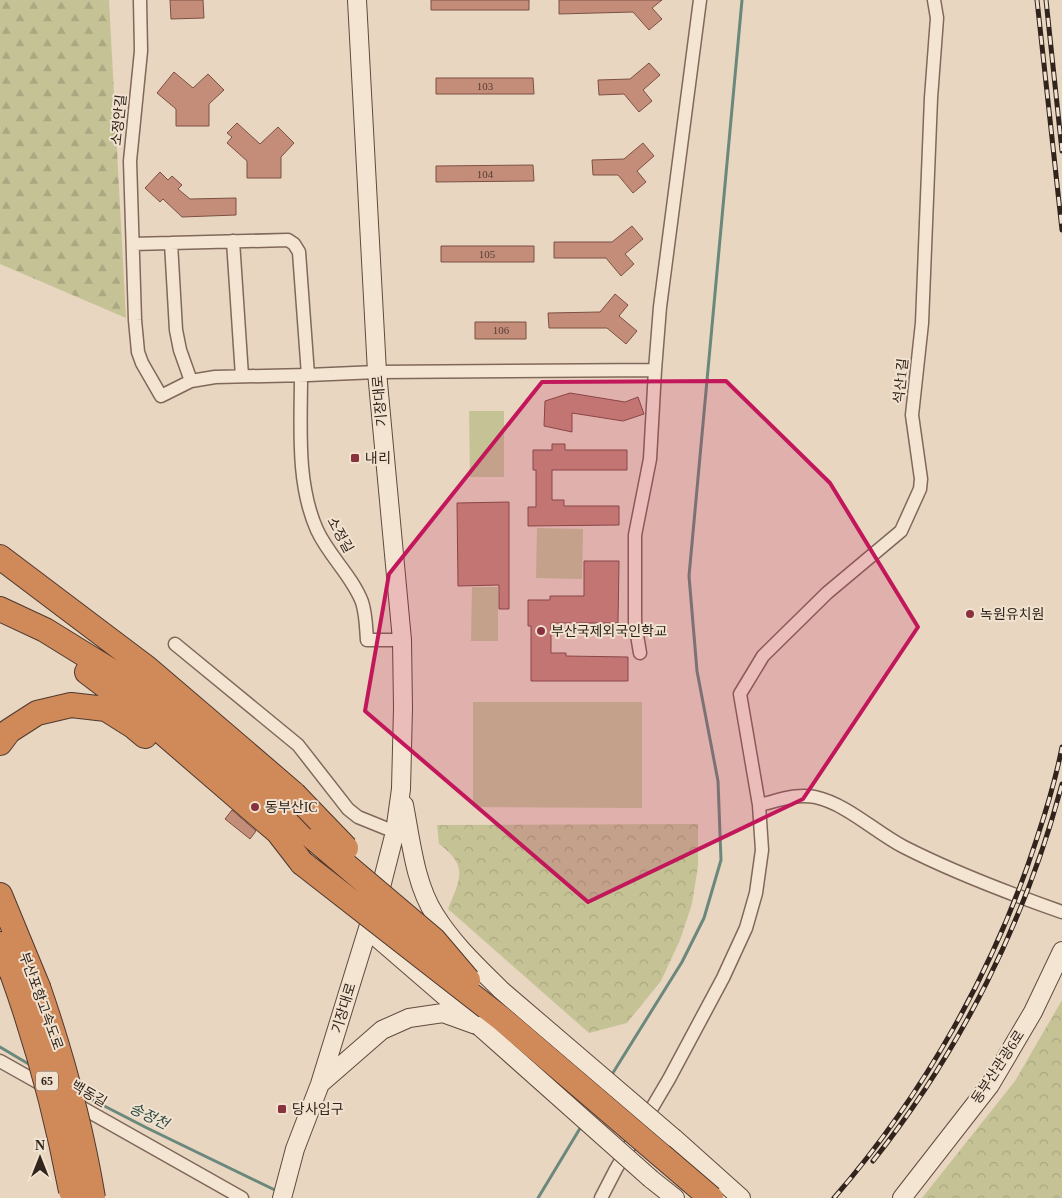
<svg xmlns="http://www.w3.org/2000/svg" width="1062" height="1198" font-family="'Times New Roman','Noto Sans KR',serif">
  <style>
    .forest { fill: url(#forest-firs) }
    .park { fill: url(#park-crowns) }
    .pitch { fill: #c5c396 }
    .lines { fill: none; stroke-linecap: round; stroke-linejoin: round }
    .stream { stroke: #6b887c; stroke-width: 3 }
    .building { fill: #c38d7a; stroke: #7c5143 }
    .street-casing { stroke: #80685a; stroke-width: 15 }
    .secondary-casing { stroke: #614a3e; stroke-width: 20 }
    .highway-casing { stroke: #4e382e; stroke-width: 26 }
    .street { stroke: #f4e5d3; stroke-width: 12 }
    .secondary { stroke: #f4e5d3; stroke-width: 18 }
    .highway { stroke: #d08959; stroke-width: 24 }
    .rail-casing { stroke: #31241d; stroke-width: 5 }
    .rail { stroke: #f1e2cf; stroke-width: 3; stroke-dasharray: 9; stroke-linecap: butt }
    .secondary-bridge-casing { stroke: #614a3e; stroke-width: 20; stroke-linecap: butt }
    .highway-bridge-casing { stroke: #4e382e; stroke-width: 26; stroke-linecap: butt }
    .secondary-bridge { stroke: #f4e5d3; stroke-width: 18 }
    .highway-bridge { stroke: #d08959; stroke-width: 24 }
    .marked { fill: #c2185b; fill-opacity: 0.2; stroke: #c2185b; stroke-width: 4; stroke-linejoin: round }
    .poi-dot { fill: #88313f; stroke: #f1e2cf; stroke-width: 2 }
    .labels { text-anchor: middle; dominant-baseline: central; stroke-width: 4; stroke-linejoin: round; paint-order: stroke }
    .number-label { font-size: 11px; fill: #563e34 }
    .shield { fill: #f1e2cf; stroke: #6b5d52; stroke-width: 1 }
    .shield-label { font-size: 12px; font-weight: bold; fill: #31241d }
    .street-label { font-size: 14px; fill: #31241d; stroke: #f1e2cf }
    .poi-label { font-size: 14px; fill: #31241d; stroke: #f1e2cf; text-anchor: start }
    .water-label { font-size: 15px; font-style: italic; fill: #2e4f48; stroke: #f1e2cf }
  </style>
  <defs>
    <pattern id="forest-firs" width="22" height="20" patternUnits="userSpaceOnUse" patternTransform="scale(1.25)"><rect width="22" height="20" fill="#c5c396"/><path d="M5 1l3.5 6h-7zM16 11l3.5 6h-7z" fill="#aaa781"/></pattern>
    <pattern id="park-crowns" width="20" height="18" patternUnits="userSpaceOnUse" patternTransform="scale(1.25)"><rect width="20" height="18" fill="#c5c396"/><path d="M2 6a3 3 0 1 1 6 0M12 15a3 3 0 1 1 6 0" fill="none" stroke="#aaa781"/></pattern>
  </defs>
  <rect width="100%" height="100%" fill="#e8d6c1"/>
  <path class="forest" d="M 0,0 L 109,0 L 126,318 L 0,264 Z"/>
  <path class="park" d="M 698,824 L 698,866 L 692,904 L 680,940 L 661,981 L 627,1023 L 589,1033 L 448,909 C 460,879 469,866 439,844 L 437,825 Z
    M 1062,1000 L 1062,1198 L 922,1198 L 1015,1081 Z"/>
  <path class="pitch" d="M 469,411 L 504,411 L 504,477 L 470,477 Z
    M 537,528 L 583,529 L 582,579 L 536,578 Z
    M 472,587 L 498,587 L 498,641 L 471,641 Z
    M 473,702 L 642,702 L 642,808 L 473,807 Z"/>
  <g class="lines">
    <path class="stream" d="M 0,1047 L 32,1066
      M 611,1076 L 682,962 L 704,918 L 721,860 L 718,781 L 697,671 L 689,576 L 742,0
      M 81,1094 L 147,1128 L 277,1191
      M 538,1198 L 582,1125"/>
  </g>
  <path class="building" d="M 170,0 L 203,0 L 204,18 L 171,19 Z
    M 431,0 L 529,0 L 529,10 L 431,10 Z
    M 559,0 L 662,0 L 652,8 L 662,19 L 649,30 L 633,12 L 559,14 Z
    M 649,63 L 660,75 L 643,90 L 652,101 L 639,112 L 624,94 L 599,95 L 598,80 L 630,79 Z
    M 174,72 L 193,88 L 208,74 L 224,90 L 209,104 L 209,126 L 176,126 L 176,109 L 157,93 Z
    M 436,78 L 533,78 L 534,94 L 436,94 Z
    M 237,123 L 260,144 L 278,127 L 294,143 L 281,157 L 281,178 L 247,178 L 247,161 L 227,143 L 232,137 L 227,133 Z
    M 643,143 L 654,156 L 637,171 L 646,182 L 633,193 L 618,175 L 593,175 L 592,160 L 624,159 Z
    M 533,165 L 534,181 L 436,182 L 436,166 Z
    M 160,172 L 168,180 L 172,176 L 182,185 L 178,189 L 190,199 L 236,198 L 236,215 L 182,217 L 163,199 L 160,202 L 145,188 Z
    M 632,226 L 643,239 L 625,254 L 634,264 L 621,276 L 606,258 L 554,258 L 554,242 L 612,242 Z
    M 441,246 L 534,246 L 534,262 L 441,262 Z
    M 615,294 L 628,305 L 619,316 L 637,331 L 626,344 L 607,328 L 549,328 L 548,313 L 600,312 Z
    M 475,322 L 526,322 L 526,339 L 475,339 Z
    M 570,393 L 625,402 L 638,397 L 644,414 L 623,421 L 572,413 L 572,432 L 544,426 L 545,401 Z
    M 552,444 L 565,444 L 565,450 L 627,450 L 627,470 L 552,470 L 552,500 L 564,500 L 564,506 L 619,506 L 619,525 L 528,526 L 528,507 L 536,507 L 536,470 L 533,470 L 533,450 L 552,450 Z
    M 509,502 L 509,609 L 499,609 L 499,585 L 458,586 L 457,503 Z
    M 584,561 L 619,561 L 618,623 L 551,623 L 551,653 L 566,653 L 566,656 L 628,657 L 628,681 L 531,681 L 531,626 L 528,626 L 528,600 L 550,600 L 550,596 L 584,596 Z
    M 232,810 L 256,831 L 250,839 L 225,819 Z"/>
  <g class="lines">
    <g class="street-casing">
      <path id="street" d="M 140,0 L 141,51 L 130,161 L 135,320 L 138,352 L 142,363 L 161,396 L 191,381 L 215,377 L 308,375 L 377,372 L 655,370
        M 233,241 L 242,376
        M 171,243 L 176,330 L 180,350 L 191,381
        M 133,244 L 288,240 L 294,244 L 299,252 L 308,375
        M 301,375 C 301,426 296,483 317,530 C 329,556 352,576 362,602 C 366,614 366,627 367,640 L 402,640
        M 175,644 L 298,745 L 348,809 L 358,817 L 395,832
        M 640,653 L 635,623 L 635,535 L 650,459 L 655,370 L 660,307 L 700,0
        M 759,805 C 777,801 796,793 815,797 C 847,804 875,832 904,847 C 955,873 1008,893 1062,912
        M 0,1061 L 48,1088
        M 72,1102 L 242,1198
        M 601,1198 L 616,1169 L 669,1079 L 723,978 L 746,928 L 756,893 L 762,850 L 759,805 L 740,694 L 763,656 L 827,593 L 901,531 L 920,489 L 921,479 L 912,415 L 922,323 L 931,98 L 937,18 L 934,0"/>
    </g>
    <g class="secondary-casing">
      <path id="secondary" d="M 404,805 C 411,841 415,884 435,915 C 453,944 477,966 501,990
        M 368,930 L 470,1018
        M 320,1084 L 382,1030 L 409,1018 L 443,1013 L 479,1026
        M 674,1138 L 741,1198
        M 651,1179 L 675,1198
        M 282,1198 L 295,1149 L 320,1084 L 382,883 L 395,832 L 401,789 L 403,708 L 402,640 L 377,372 L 357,0
        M 902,1198 L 990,1085 L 1033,1012 L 1062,951"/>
    </g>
    <g class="highway-casing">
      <path id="highway" d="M 0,557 L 147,668 L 294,794
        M 0,609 L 45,630 L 134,685 L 316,840
        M 87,672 L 133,707 L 278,832 L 302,863
        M 0,743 L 9,731 L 37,713 L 71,705 L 106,709 L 133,726 L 145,736
        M 0,895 L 38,987
        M 0,944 L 12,973"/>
    </g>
    <use href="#street" class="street"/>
    <use href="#secondary" class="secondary"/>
    <use href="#highway" class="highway"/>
    <g class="rail-casing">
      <path id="rail" d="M 1037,0 L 1062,230
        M 1046,0 L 1062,151
        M 873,1161 C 961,1050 1026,920 1062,784
        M 834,1198 C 924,1094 995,969 1037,838 C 1047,808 1056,778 1062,747"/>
    </g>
    <use href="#rail" class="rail"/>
    <g class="secondary-bridge-casing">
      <path id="secondary-bridge" d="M 501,990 L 674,1138
        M 479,1026 L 651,1179"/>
    </g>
    <g class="highway-bridge-casing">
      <path id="highway-bridge" d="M 294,794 L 346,848
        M 316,840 L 434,940 L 468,980
        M 302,863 L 502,1019 L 711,1198
        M 12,973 C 38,1045 57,1117 71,1191
        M 38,987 C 62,1056 81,1126 93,1198"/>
    </g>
    <use href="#secondary-bridge" class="secondary-bridge"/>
    <use href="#highway-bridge" class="highway-bridge"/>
  </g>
  <path class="marked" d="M 726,381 L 830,483 L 918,627 L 803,799 L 588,902 L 365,711 L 389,574 L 542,382 Z"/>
  <g class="poi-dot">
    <rect x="350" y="453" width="10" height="10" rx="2.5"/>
    <circle cx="970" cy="614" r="5"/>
    <circle cx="541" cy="631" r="5"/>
    <circle cx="255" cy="807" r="5"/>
    <rect x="277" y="1104" width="10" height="10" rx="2.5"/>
  </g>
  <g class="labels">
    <g class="number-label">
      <text x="485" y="86">103</text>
      <text x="485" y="174">104</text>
      <text x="487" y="254">105</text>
      <text x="501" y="330">106</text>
    </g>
    <rect class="shield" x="36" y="1071.5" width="22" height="19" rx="4"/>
    <g class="shield-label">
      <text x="47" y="1081">65</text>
    </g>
    <g class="street-label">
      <text transform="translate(119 120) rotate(-84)">소정안길</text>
      <text transform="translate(901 381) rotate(-84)">석산1길</text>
      <text transform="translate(380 401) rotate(-95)">기장대로</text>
      <text transform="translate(340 535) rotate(61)">소정길</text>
      <text transform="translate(41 1001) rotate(70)">부산포항고속도로</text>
      <text transform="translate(344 1008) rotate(-73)">기장대로</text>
      <text transform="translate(998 1067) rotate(-57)">동부산관광6로</text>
      <text transform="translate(89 1094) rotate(30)">백동길</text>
    </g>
    <g class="poi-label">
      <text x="365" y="458">내리</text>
      <text x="980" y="614">녹원유치원</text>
      <text x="551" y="631">부산국제외국인학교</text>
      <text x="265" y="807">동부산IC</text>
      <text x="292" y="1109">당사입구</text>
    </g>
    <g class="water-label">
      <text transform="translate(149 1116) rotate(26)">송정천</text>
    </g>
  </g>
  <g transform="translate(40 1158)" stroke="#f1e2cf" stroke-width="4" paint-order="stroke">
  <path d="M0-4L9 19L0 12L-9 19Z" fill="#31241d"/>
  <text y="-8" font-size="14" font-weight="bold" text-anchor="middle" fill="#31241d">N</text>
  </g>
</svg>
